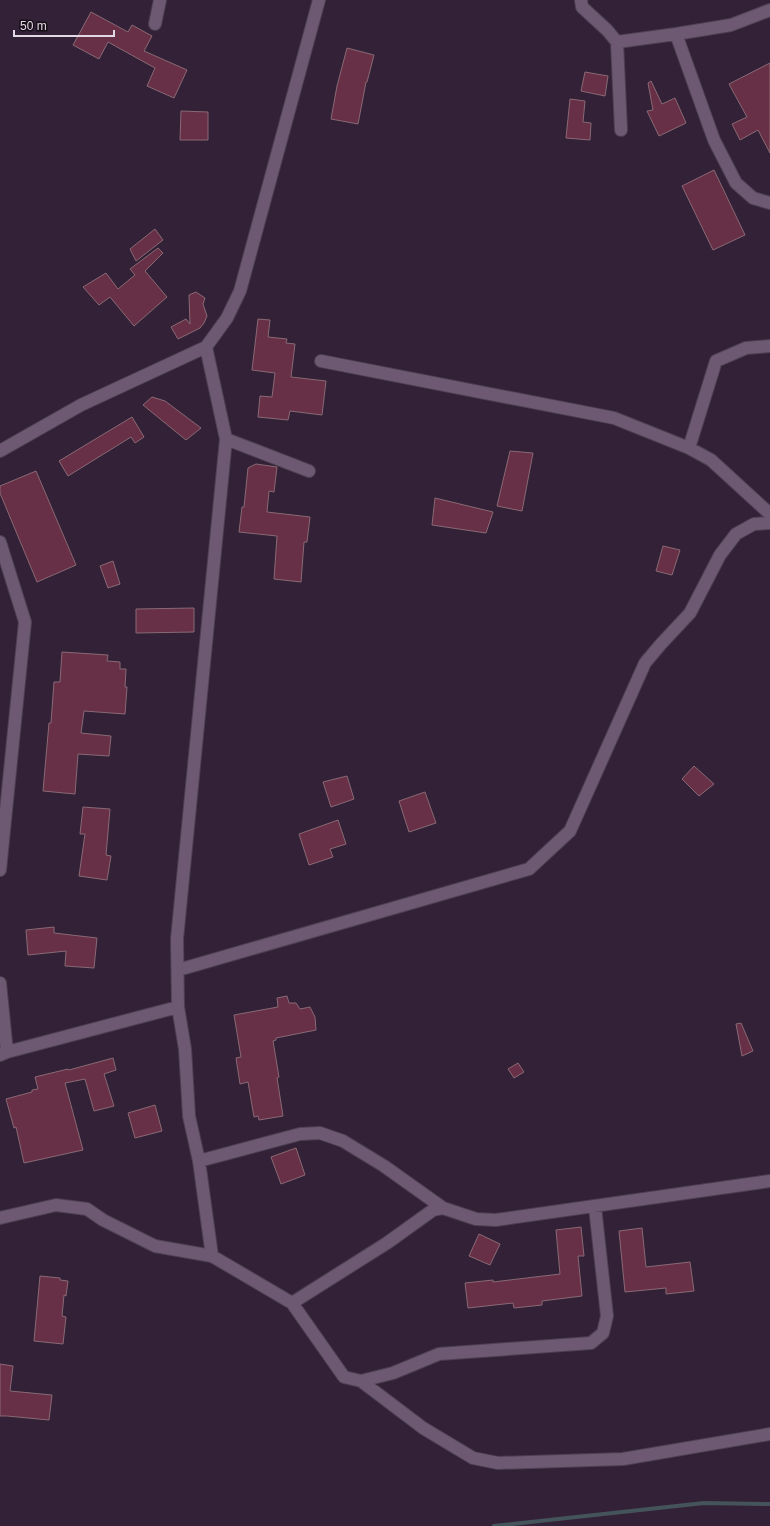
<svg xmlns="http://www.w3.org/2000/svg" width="770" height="1526" font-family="Arial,sans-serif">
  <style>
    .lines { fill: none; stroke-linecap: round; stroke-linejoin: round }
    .stream { stroke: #45545a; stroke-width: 4 }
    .building { fill: #673047; stroke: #896974 }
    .minor-casing { stroke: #4e4052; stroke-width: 14 }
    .minor { stroke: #6d5a72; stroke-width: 12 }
  </style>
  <rect width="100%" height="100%" fill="#332237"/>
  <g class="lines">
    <path class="stream" d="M 494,1526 L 704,1503 L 770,1504"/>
  </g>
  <path class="building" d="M 91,12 L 128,32 L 132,25 L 152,36 L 144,51 L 187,70 L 174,98 L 147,86 L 155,68 L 108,42 L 99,59 L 73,45 Z
    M 347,48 L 374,55 L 367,82 L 366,82 L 358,124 L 331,119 L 337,86 Z
    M 770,63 L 770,153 L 758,130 L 740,140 L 732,124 L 747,117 L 729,84 Z
    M 585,72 L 608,76 L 605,96 L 581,91 Z
    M 651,81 L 662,104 L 675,98 L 686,123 L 659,136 L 647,111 L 653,110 L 648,83 Z
    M 570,99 L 585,101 L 583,122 L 591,123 L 590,140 L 566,138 Z
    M 181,111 L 208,112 L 208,140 L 180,140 Z
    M 714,170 L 745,235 L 713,250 L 682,186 Z
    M 155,229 L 163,240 L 136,261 L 130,249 Z
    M 158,248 L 163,253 L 145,271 L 167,297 L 134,326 L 110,297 L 99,305 L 83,287 L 106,273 L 118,289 L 135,275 L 130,269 Z
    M 196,292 L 205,298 L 203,304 L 207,316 L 204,323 L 200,328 L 178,339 L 171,327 L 186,319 L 190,324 L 189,295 Z
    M 258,319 L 270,320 L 268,337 L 287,339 L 286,343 L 295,344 L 291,377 L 326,381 L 322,415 L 290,411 L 288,420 L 258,417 L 260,396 L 272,397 L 275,373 L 252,370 Z
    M 152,397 L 165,401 L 201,428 L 186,440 L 143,405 Z
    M 132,417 L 144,437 L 135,443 L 131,437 L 68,476 L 59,461 Z
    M 510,451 L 533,453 L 522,511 L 497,506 Z
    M 256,464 L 277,467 L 274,492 L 269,491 L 267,512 L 310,517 L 307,542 L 304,542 L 301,582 L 274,579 L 277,536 L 239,532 L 242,507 L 244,507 L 248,468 Z
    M 36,471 L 76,565 L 37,582 L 0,493 L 0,486 Z
    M 435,498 L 493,512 L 486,533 L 432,525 Z
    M 663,546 L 680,550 L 672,575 L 656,571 Z
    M 113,561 L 120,584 L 108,588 L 100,566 Z
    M 194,608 L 194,632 L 136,633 L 136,609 Z
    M 62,652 L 108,655 L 107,661 L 120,662 L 120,669 L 126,669 L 125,687 L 127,687 L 125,714 L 84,711 L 81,733 L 111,736 L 109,756 L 78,754 L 75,794 L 43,791 L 49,723 L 51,723 L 54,682 L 60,682 Z
    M 694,766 L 714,784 L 699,796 L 682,779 Z
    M 347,776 L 354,799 L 331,807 L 323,782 Z
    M 425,792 L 436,823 L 409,832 L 399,801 Z
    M 83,807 L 110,809 L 106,855 L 111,856 L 107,880 L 79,876 L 85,834 L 80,834 Z
    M 338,820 L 346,844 L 330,849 L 333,857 L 309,865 L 299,834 Z
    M 54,927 L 54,933 L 97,938 L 94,968 L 65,966 L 66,951 L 28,955 L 26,930 Z
    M 287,996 L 289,1003 L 296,1003 L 300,1009 L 310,1007 L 315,1017 L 316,1030 L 276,1038 L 276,1040 L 273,1041 L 279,1077 L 277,1078 L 283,1116 L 259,1120 L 258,1116 L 254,1117 L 248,1082 L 240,1084 L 236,1058 L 241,1057 L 234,1015 L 278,1007 L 277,998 Z
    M 741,1023 L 753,1051 L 742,1056 L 736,1024 Z
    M 113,1058 L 116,1070 L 104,1074 L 114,1106 L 94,1111 L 85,1079 L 65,1083 L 83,1150 L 24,1163 L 16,1127 L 14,1128 L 6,1099 L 32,1092 L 32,1090 L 38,1089 L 35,1077 L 68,1069 L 69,1070 Z
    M 518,1063 L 524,1072 L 514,1078 L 508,1069 Z
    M 155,1105 L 162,1131 L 135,1138 L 128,1113 Z
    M 296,1148 L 305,1175 L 281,1184 L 271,1157 Z
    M 581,1227 L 584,1256 L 578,1256 L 582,1296 L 542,1301 L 542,1305 L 514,1308 L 513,1303 L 468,1308 L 465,1283 L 493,1280 L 493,1282 L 560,1274 L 556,1230 Z
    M 642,1228 L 646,1267 L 690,1262 L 694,1291 L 666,1294 L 666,1288 L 625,1292 L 619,1231 Z
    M 479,1234 L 500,1244 L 490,1265 L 469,1256 Z
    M 40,1276 L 60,1278 L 60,1280 L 68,1281 L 66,1296 L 64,1295 L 62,1316 L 66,1317 L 63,1344 L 34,1341 Z
    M 0,1364 L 13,1366 L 10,1391 L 52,1395 L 49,1420 L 7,1416 L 0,1416 Z"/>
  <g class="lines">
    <g class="minor-casing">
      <path id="minor" d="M 581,0 L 582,7 L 607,30 L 617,42 L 676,34 L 731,25 L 770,10
        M 155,24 L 160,0
        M 676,34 L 714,140 L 736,183 L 753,198 L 770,203
        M 617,42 L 621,130
        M 206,347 L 226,439 L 177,939 L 178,1007 L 185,1049 L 189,1116 L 199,1161 L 212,1256
        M 321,361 L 614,418 L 689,448 L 711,460 L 770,514
        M 226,439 L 309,471
        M 689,448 L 716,361 L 746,348 L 770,346
        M 0,451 L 81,405 L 206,347 L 227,318 L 240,291 L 319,0
        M 0,542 L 25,622 L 0,870
        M 178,970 L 529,869 L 570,831 L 645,663 L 661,644 L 690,613 L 720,555 L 736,534 L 754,524 L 770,523
        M 0,983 L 7,1052
        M 0,1055 L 7,1052 L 178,1007
        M 199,1161 L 300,1134 L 320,1133 L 343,1141 L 384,1166 L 443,1208
        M 0,1218 L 56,1205 L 87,1209 L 103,1220 L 155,1246 L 212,1256 L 292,1303 L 387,1243 L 433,1210 L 443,1208 L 476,1219 L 496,1220 L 770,1181
        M 292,1303 L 344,1377 L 361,1381 L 393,1373 L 439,1354 L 591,1343 L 603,1333 L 607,1316 L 595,1207
        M 361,1381 L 423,1428 L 473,1458 L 498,1463 L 623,1459 L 770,1434"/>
    </g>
    <use href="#minor" class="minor"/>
  </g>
  <path d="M14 30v6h100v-6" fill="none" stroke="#e3d8e5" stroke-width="2"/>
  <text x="20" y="30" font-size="12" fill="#e3d8e5" stroke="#170f18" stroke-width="3" paint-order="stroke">50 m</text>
</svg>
